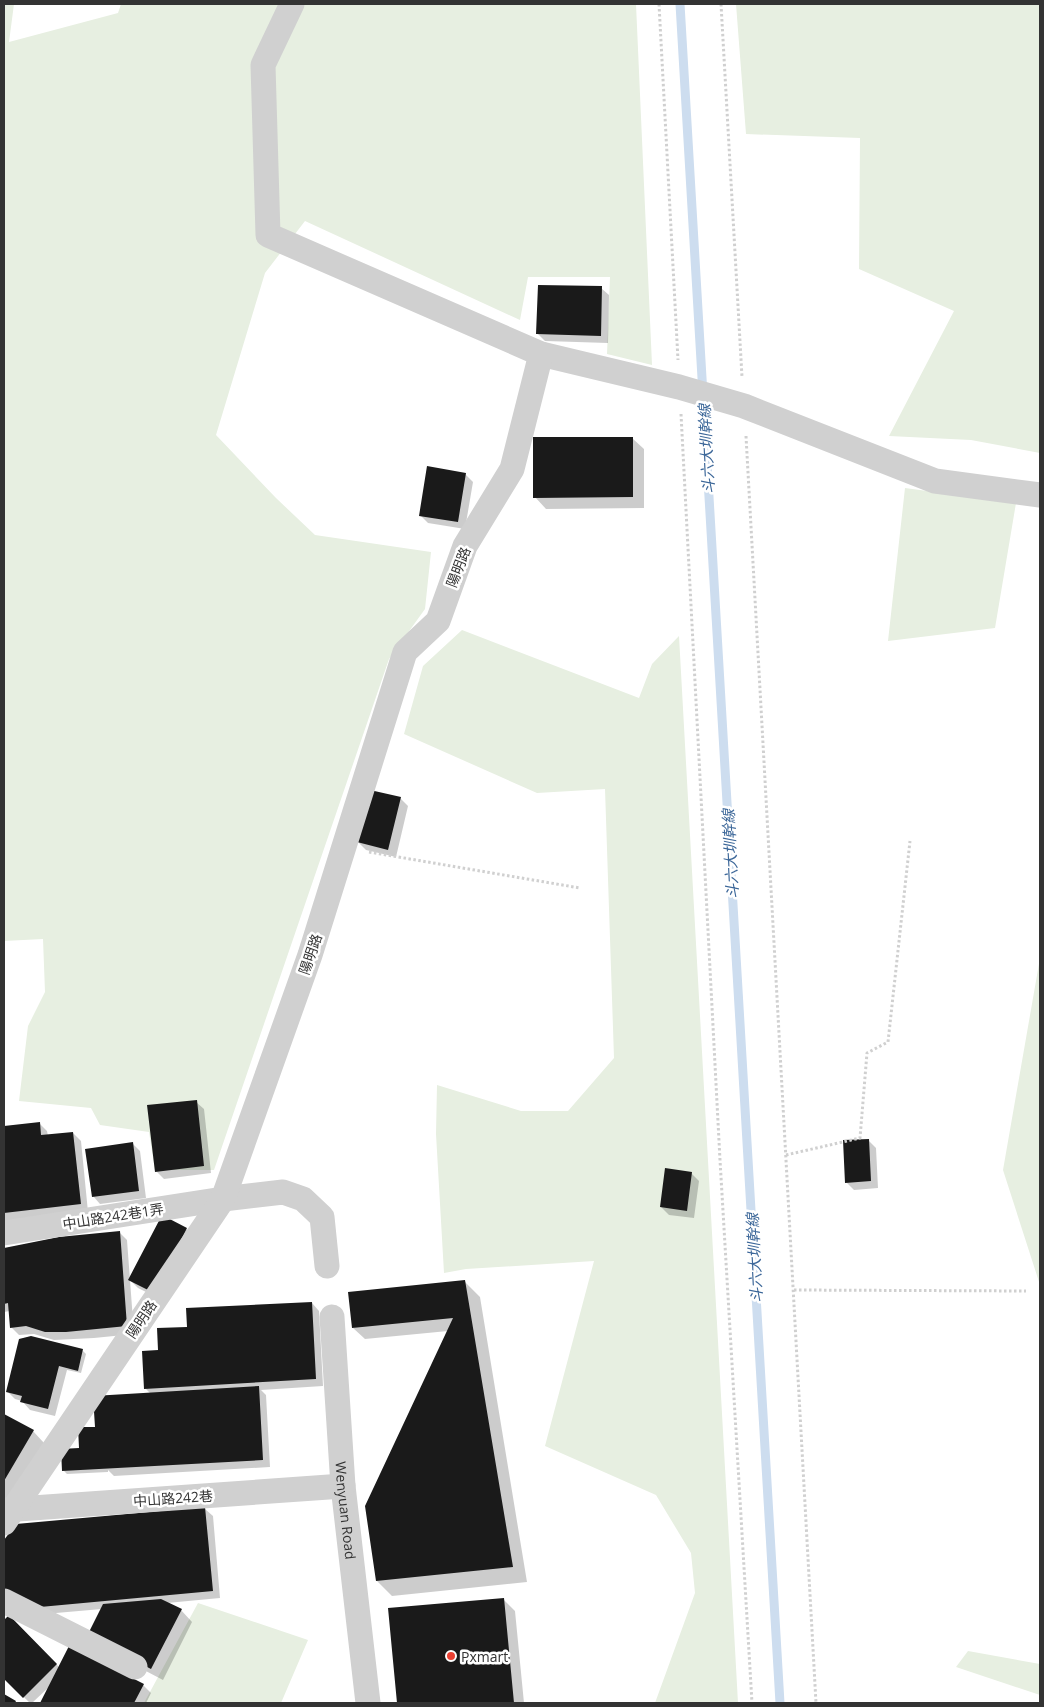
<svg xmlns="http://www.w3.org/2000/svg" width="1044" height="1707" font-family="'Open Sans','Noto Sans TC',sans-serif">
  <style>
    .green { fill: #e7efe1 }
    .shadow { fill: #0003 }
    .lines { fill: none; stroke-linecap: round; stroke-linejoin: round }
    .stream { stroke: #cdddef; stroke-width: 9 }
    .building { fill: #1a1a1a }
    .path { stroke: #d0d0d0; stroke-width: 3; stroke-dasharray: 2.5 2.5; stroke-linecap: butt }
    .street { stroke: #d0d0d0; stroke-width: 25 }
    .poi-dot { fill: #eb4133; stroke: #fff; stroke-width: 2 }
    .labels { text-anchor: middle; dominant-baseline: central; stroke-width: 5; stroke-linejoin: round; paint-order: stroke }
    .street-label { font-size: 14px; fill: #333; stroke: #fff }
    .poi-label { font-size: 14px; fill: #333; stroke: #fff; text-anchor: start }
    .water-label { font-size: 15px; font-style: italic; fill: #3c6799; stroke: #fff }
  </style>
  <rect width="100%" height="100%" fill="#fff"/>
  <path class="green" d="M 4,4 L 14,4 L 9,42 L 118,13 L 121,4 L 636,4 L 652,365 L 607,354 L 610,277 L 528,277 L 520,320 L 305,221 L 265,273 L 216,435 L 276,498 L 315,535 L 431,552 L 425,609 L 389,659 L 214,1170 L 155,1170 L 149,1132 L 100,1125 L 91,1108 L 19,1101 L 28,1026 L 45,992 L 43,939 L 4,941 Z
    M 736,4 L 1040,4 L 1040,453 L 971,440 L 889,436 L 954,311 L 859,269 L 860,138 L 746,134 Z
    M 905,488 L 1016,503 L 995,628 L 888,641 Z
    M 462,630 L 639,698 L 652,664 L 679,636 L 738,1703 L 655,1703 L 695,1593 L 691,1553 L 656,1495 L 545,1446 L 594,1261 L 466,1269 L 444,1273 L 436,1134 L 437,1085 L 521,1111 L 568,1111 L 614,1058 L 605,789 L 537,793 L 404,734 L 423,666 Z
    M 1040,958 L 1040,1285 L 1003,1170 Z
    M 198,1603 L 308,1640 L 281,1703 L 144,1703 Z
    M 968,1651 L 1040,1664 L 1040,1695 L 956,1667 Z"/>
  <path class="shadow" d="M 601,288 L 609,295 L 608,343 L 545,341 L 538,334 Z
    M 632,438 L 644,449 L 644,508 L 546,509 L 535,497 Z
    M 465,474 L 473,482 L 465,529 L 428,523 L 420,515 Z
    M 400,798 L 408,806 L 396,857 L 366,850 L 358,842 Z
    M 196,1102 L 204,1109 L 211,1173 L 164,1179 L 156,1171 Z
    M 40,1124 L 47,1131 L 48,1136 L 73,1133 L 81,1141 L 88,1212 L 4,1222 L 4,1128 Z
    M 868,1140 L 876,1148 L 878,1188 L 854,1190 L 846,1182 Z
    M 133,1144 L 140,1151 L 146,1198 L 100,1204 L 93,1196 Z
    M 691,1173 L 699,1181 L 694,1218 L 669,1215 L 661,1207 Z
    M 162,1217 L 186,1229 L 194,1237 L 162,1300 L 138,1288 L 130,1280 L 134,1334 L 94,1338 L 54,1340 L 34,1334 L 19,1335 L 11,1327 L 10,1311 L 4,1312 L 4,1249 L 119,1232 L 127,1240 L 130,1280 Z
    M 465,1282 L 480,1297 L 527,1582 L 392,1596 L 377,1581 L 448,1331 L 365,1339 L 353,1328 Z
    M 312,1303 L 319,1311 L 323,1386 L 261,1390 L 266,1395 L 270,1467 L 114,1476 L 108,1470 L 108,1472 L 67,1474 L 64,1471 L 96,1428 L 151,1394 L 146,1389 L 159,1351 L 190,1328 Z
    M 82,1350 L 86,1354 L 81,1373 L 67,1370 L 55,1416 L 30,1410 L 22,1401 L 15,1399 L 8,1392 Z
    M 4,1415 L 33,1431 L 44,1443 L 11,1500 L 4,1501 Z
    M 205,1509 L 213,1516 L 220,1598 L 167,1603 L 181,1610 L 192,1622 L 163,1680 L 100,1647 L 102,1609 L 33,1615 L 4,1597 L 4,1542 L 17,1526 Z
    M 503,1599 L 515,1611 L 524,1703 L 398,1703 L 389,1610 Z
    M 9,1617 L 59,1667 L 143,1685 L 151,1693 L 146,1703 L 41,1703 L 49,1687 L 32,1703 L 30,1703 L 4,1678 L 4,1622 Z"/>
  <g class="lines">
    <path class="stream" d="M 680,4 L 780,1703"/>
  </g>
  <path class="building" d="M 538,285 L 602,286 L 601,336 L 536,334 Z
    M 533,437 L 633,437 L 633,497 L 533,498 Z
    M 427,466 L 466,473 L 458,522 L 419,516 Z
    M 370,790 L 401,797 L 388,850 L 357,842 Z
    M 197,1100 L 204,1166 L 155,1172 L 147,1105 Z
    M 40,1122 L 41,1135 L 73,1132 L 81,1204 L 4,1213 L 4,1126 Z
    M 869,1139 L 871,1181 L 845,1183 L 843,1140 Z
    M 133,1142 L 139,1191 L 92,1197 L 85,1149 Z
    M 665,1168 L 692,1172 L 687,1211 L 660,1207 Z
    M 162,1215 L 187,1228 L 154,1293 L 128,1280 Z
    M 120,1231 L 127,1326 L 66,1332 L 45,1332 L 26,1326 L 10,1328 L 8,1303 L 4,1304 L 4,1248 L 59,1237 Z
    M 465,1280 L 513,1567 L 376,1581 L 365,1506 L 453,1318 L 352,1328 L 348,1292 Z
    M 312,1302 L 316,1379 L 144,1389 L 142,1351 L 158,1350 L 157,1328 L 187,1327 L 186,1308 Z
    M 31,1336 L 83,1349 L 78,1371 L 59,1366 L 48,1409 L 20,1402 L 22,1396 L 6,1392 L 19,1339 Z
    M 259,1386 L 263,1460 L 62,1471 L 61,1449 L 79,1448 L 78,1427 L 95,1427 L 93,1396 Z
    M 4,1414 L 34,1430 L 4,1481 Z
    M 205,1507 L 213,1591 L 40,1607 L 4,1596 L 4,1540 L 16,1524 Z
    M 504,1598 L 514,1703 L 397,1703 L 388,1608 Z
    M 161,1599 L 182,1609 L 151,1669 L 87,1636 L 103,1604 Z
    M 9,1615 L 57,1664 L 23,1698 L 4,1679 L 4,1620 Z
    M 69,1646 L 144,1684 L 134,1703 L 40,1703 Z
    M 4,1694 L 16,1701 L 15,1703 L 4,1703 Z"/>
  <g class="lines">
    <path class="path" d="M 659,4 L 678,360
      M 721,4 L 742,377
      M 681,414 L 720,1160 L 752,1703
      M 746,436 L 816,1703
      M 369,852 L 580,888
      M 786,1155 L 860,1138 L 867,1053 L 888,1042 L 910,841
      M 794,1290 L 1026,1291"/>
    <g class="street">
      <path d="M 292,4 L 263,65 L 268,235 L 541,354 L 679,387 L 744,406 L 935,481 L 1040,495"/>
      <path d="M 4,1233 L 223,1199 L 283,1192 L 303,1199 L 322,1217 L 327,1266"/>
      <path id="s1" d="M 332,1317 L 343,1486 L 368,1703"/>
      <path d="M 4,1510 L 343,1486"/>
      <path d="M 4,1523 L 223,1199 L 310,955 L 405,652 L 438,621 L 465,546 L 512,469 L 541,354"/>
      <path d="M 4,1601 L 135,1667"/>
    </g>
  </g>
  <circle class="poi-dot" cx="451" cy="1656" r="5"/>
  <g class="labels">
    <g class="street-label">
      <text transform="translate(458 567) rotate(-69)">陽明路</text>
      <text transform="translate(310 954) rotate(-71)">陽明路</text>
      <text transform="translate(113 1216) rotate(-9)">中山路242巷1弄</text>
      <text transform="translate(141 1319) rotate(-56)">陽明路</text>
      <text transform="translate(173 1498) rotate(-4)">中山路242巷</text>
      <text stroke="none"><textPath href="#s1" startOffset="194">Wenyuan Road</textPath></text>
    </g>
    <g class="poi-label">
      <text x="461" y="1656">Pxmart</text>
    </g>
    <g class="water-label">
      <text transform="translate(706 449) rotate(-93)">斗六大圳幹線</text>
      <text transform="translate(730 854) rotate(-93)">斗六大圳幹線</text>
      <text transform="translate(754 1258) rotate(-93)">斗六大圳幹線</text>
    </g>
  </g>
  <rect width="1044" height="1707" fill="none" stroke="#333333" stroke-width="10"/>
</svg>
